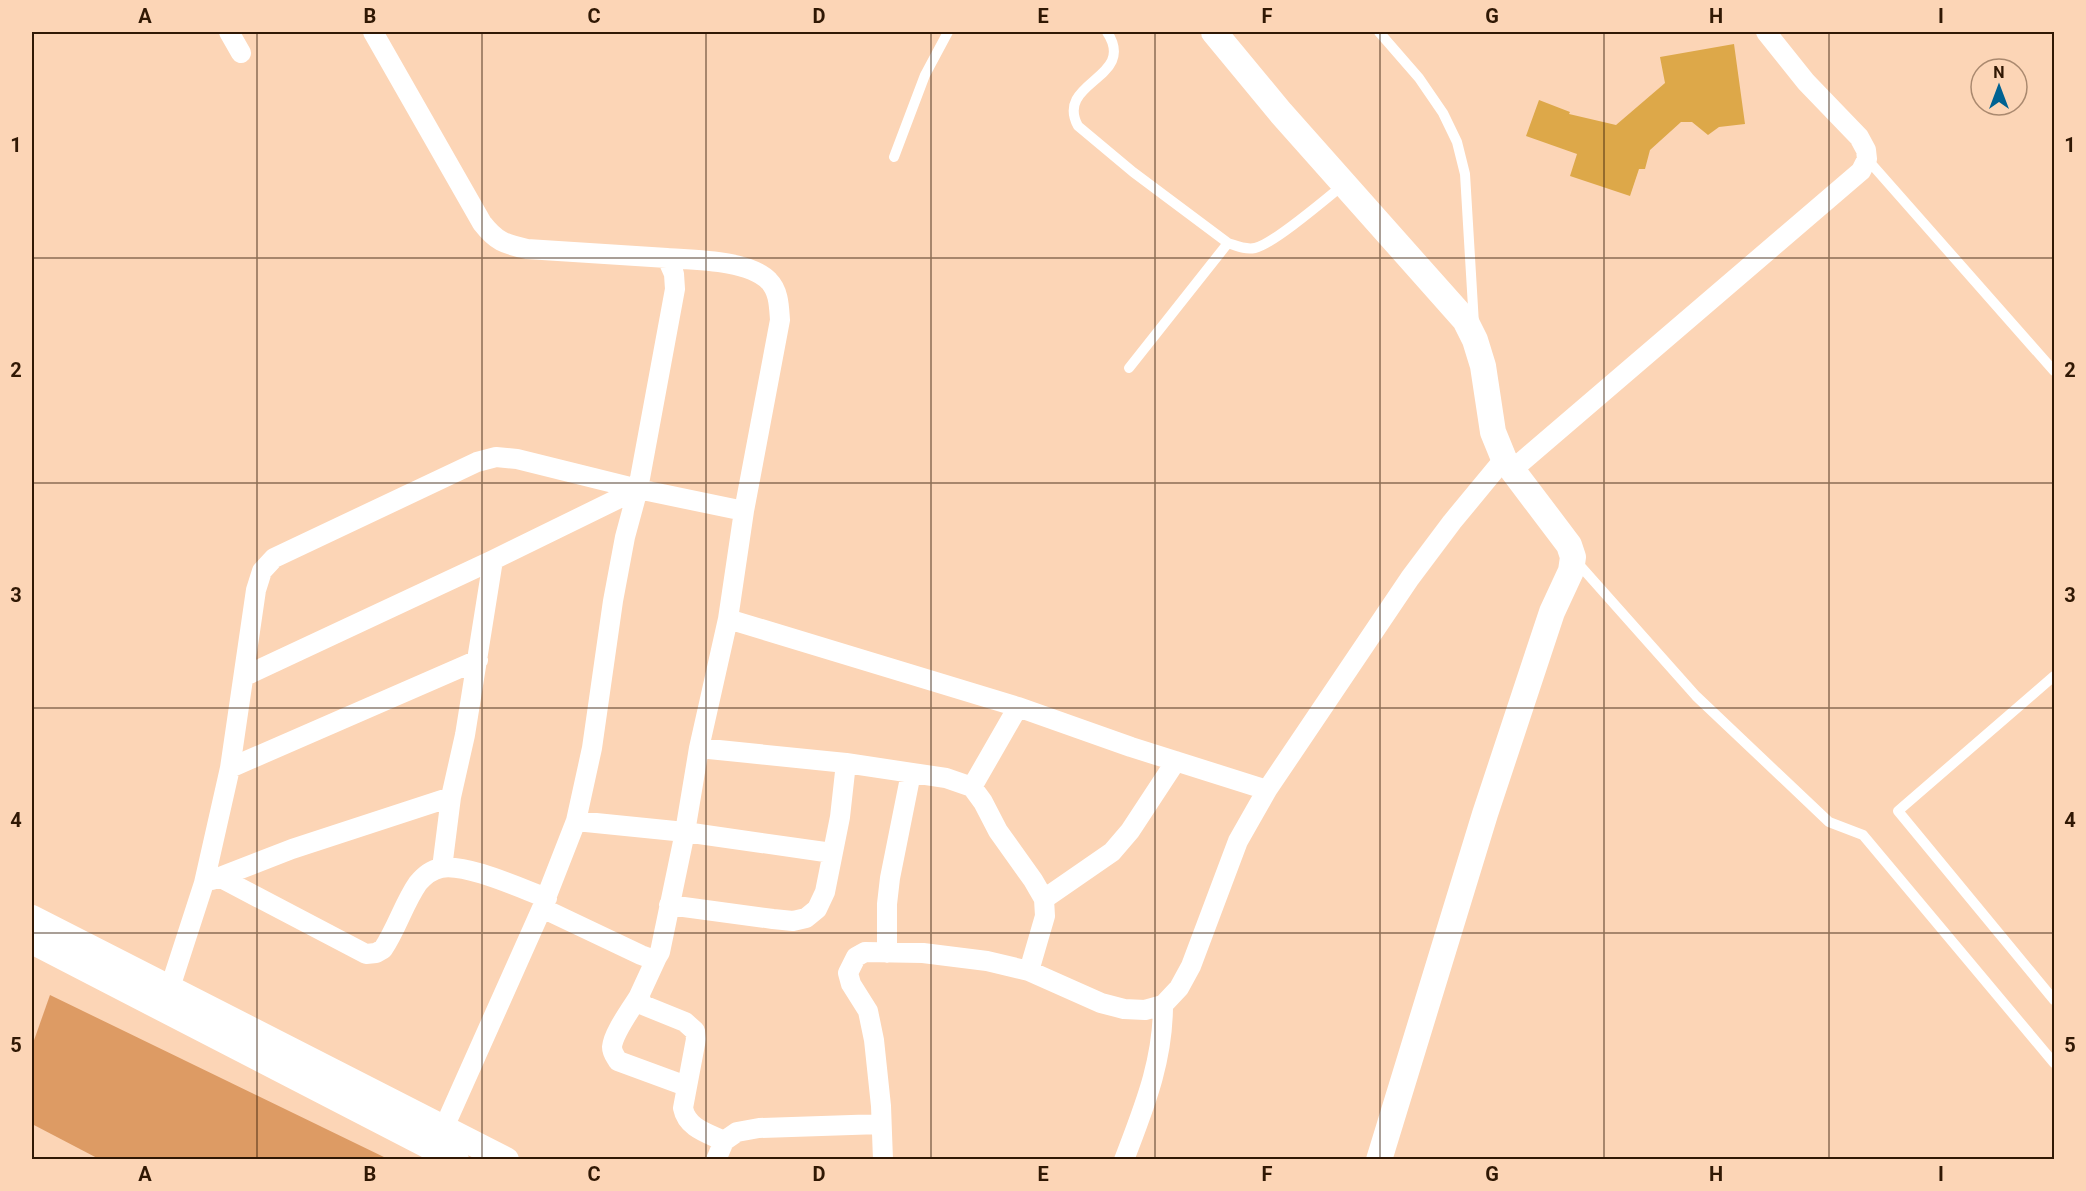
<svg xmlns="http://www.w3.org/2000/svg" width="2086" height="1191" font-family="Roboto,sans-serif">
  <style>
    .green { fill: #dd9b64 }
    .building { fill: #dda849 }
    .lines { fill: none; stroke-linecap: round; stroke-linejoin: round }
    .service { stroke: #fff; stroke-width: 10 }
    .minor { stroke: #fff; stroke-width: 20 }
    .tertiary { stroke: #fff; stroke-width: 26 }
    .grid { fill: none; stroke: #301804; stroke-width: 1.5; stroke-opacity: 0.55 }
    .neatline { fill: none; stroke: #301804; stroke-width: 2 }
    .grid-label { font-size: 20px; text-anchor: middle; font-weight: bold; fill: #301804 }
  </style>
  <rect width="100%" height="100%" fill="#fcd5b6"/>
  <path class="green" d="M 50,995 L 388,1159 L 99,1159 L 32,1124 L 32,1046 Z"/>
  <path class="building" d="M 1734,44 L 1745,124 L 1719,127 L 1708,135 L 1692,122 L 1681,122 L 1650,150 L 1645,169 L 1639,169 L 1630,196 L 1570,176 L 1577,154 L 1526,136 L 1539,100 L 1570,112 L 1569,114 L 1616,125 L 1665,83 L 1660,57 Z"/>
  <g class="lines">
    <path class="service" d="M 1107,32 C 1138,79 1054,81 1078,126 L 1133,172 L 1228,243 C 1237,246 1245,250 1255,248 C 1272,245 1327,198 1343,185
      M 1379,32 L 1419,78 L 1443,113 L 1457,142 L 1465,174 L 1474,324
      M 894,157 L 925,75 L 948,32
      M 1867,159 L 2054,371
      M 1129,368 L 1228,243
      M 1575,560 L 1696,696 L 1829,822 L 1863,835 L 2054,1063
      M 2054,676 L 1898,811 L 2054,1000"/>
    <path class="minor" d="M 229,32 L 241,53
      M 373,32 L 482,223 C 496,241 504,244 527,249 L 667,258 L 674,274 L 675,289 L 638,489 L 625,537 L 613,601 L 592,748 L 576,821 L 542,908 L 438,1141
      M 1512,470 L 1861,171 L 1867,159 L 1866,150 L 1859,137 L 1806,82 L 1766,32
      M 728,619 L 1018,707 L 1131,747 L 1267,790
      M 245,676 L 493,560 L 638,489
      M 699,748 L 846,763 L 946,778 L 972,787 L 983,802 L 998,831 L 1033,880 L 1044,899 L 1045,916 L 1029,971
      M 230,768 L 478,660
      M 972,787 L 1018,707
      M 576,821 L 685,832 L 832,853
      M 442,868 L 451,797 L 465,735 L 493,560
      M 219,877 L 366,954 L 376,953 L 383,949 C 397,928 404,903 418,883 C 425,875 431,870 441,868 C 466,863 522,889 547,898
      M 212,880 L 292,849 L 451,797
      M 1044,899 L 1112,852 L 1130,831 L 1176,761
      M 669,905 L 773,919 L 793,921 L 806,918 L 817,909 L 825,892 L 840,817 L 846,763
      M 542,908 L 641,955 L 649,958 L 657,957 L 660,952 L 685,832 L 699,748 L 728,619 L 744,511 L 780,320 C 779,307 779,291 769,281 C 749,260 695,260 667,258
      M 887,953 L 887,904 L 890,878 L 911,773
      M 657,957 L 639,996 L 643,1005 L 685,1022 L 695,1031 L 696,1039 L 683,1108 C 687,1128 707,1133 724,1141
      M 639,996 C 632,1008 613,1033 612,1047 C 612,1053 615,1056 618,1061 L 686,1086
      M 166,1000 L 204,883 L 230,768 L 256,590 L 262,571 L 274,558 L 477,462 L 496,457 L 517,459 L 638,489 L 744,511
      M 716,1160 L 724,1141 L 737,1132 L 759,1128 L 881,1124
      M 883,1160 L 881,1106 L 874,1040 L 868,1011 L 851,984 L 848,973 L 856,957 L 865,952 L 923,953 L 987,961 L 1029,971 L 1101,1003 L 1124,1009 L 1145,1010 L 1163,1005 L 1179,988 L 1191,966 L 1238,841 L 1267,790 L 1410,578 L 1452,522 L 1504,459
      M 1124,1160 C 1144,1107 1163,1062 1163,1005"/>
    <path class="tertiary" d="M 1214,32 L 1281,113 L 1465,320 L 1475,340 L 1483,366 L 1493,432 L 1504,459 L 1569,545 L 1573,557 L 1571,571 L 1552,612 L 1485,814 L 1379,1160
      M 32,918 L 506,1160
      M 32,941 L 456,1160"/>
  </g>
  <path class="grid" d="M 257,32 L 257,1160M 482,32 L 482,1160M 706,32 L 706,1160M 931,32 L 931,1160M 1155,32 L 1155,1160M 1380,32 L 1380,1160M 1604,32 L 1604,1160M 1829,32 L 1829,1160M 32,258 L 2054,258M 32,483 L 2054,483M 32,708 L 2054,708M 32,933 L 2054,933"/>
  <rect width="2086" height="1191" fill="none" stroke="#fcd5b6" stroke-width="66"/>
  <g transform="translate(1999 87)"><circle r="28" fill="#fcd5b6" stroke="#aa896f" stroke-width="1.5"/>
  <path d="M0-4.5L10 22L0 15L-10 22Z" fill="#006292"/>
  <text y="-9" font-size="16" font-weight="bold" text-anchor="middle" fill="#301804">N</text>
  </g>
  <rect x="33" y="33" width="2020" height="1125" class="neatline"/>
  <g class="grid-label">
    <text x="145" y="23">A</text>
    <text x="370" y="23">B</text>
    <text x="594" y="23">C</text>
    <text x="819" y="23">D</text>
    <text x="1043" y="23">E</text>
    <text x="1267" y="23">F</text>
    <text x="1492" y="23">G</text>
    <text x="1716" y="23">H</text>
    <text x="1941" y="23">I</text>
    <text x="16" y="152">1</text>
    <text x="2070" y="152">1</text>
    <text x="16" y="377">2</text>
    <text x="2070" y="377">2</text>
    <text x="16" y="602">3</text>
    <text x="2070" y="602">3</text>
    <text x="16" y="827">4</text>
    <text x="2070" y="827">4</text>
    <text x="16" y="1052">5</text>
    <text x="2070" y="1052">5</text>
    <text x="145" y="1181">A</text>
    <text x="370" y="1181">B</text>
    <text x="594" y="1181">C</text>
    <text x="819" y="1181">D</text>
    <text x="1043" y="1181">E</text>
    <text x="1267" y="1181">F</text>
    <text x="1492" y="1181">G</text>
    <text x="1716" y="1181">H</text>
    <text x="1941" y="1181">I</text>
  </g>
</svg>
